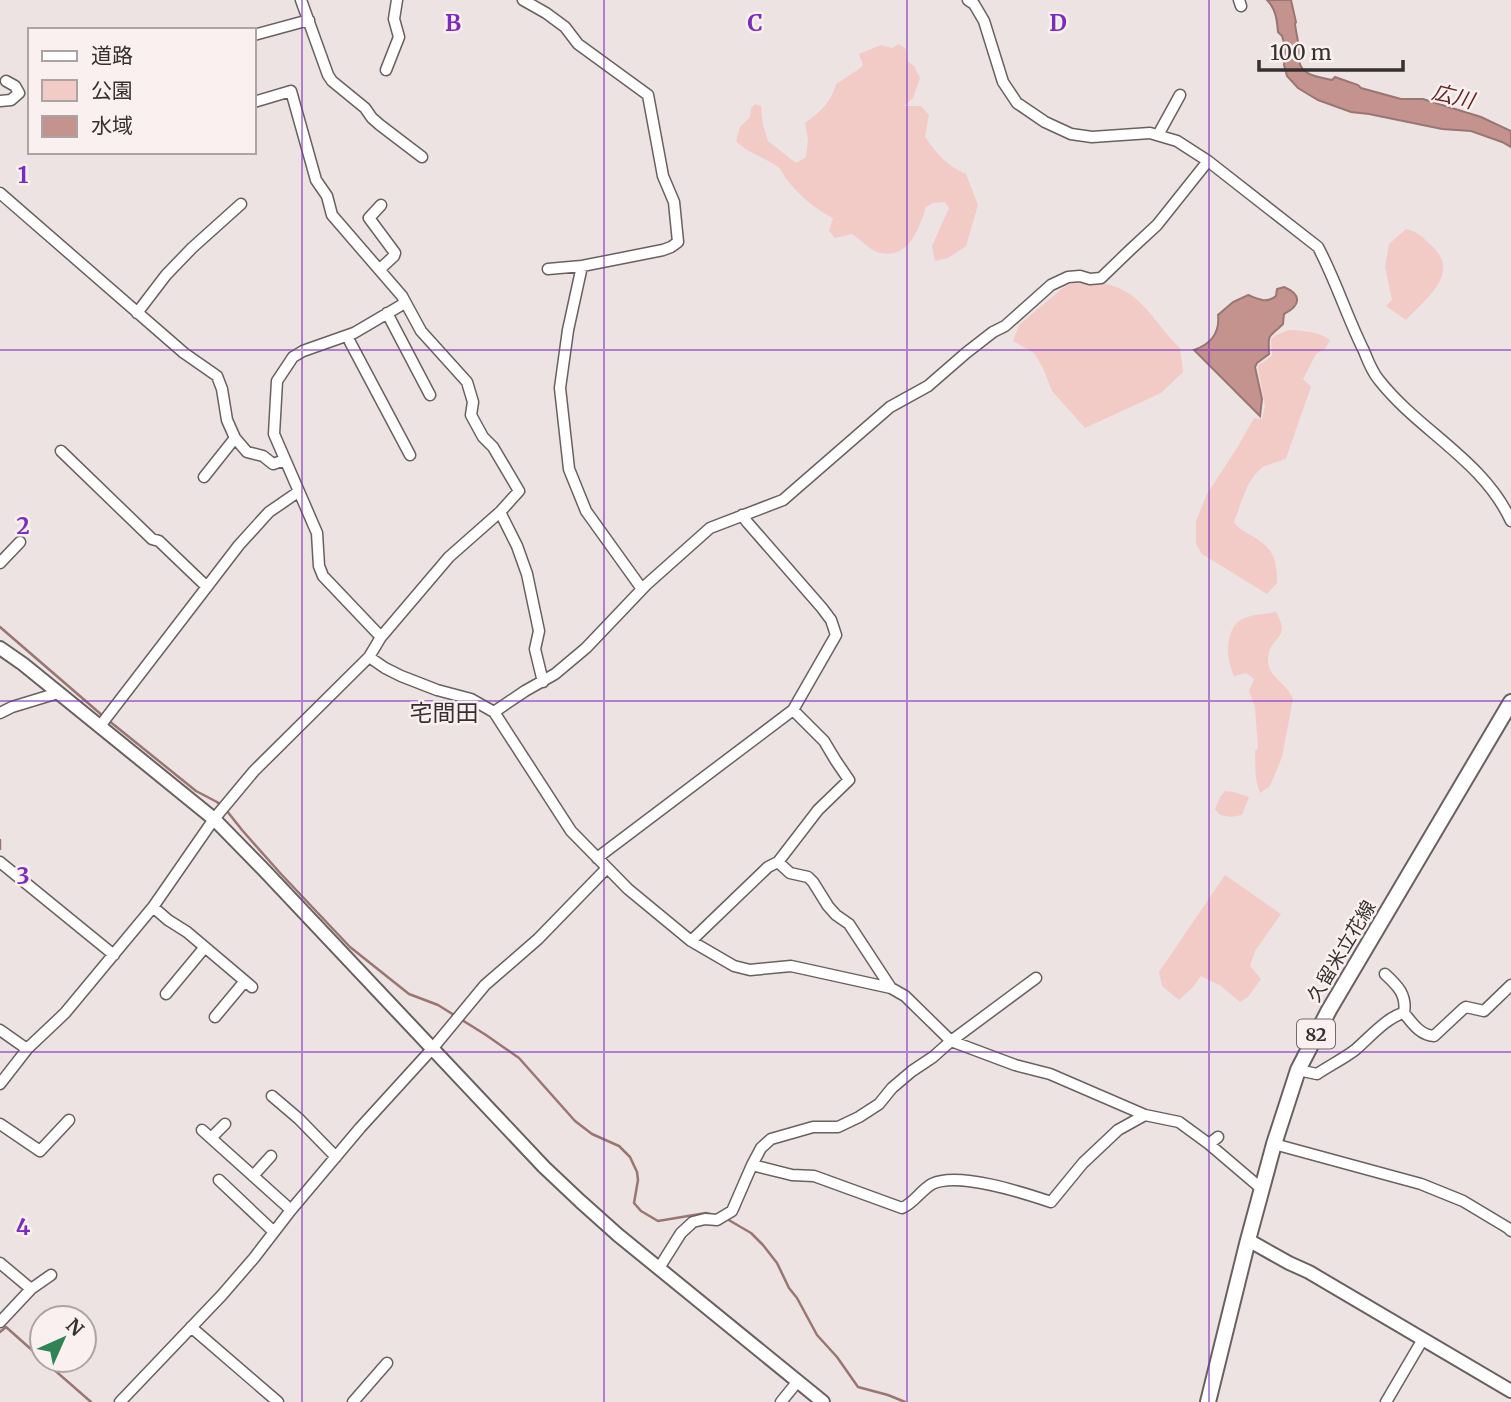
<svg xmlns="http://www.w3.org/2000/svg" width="1511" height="1402" font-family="Merriweather,'Noto Sans JP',serif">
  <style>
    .green { fill: #f2cbc7 }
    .water { fill: #c4938e; stroke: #997672; stroke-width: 2 }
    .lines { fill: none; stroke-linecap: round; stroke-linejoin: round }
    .stream { stroke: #997672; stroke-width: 2.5 }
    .street-casing { stroke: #696160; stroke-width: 13 }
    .secondary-casing { stroke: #696160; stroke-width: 16 }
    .primary-casing { stroke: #696160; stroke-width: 18 }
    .street { stroke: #fff; stroke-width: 10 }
    .secondary { stroke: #fff; stroke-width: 12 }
    .primary { stroke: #fff; stroke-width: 14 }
    .grid { fill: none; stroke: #7b2cbf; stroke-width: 2; stroke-opacity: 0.55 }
    .labels { text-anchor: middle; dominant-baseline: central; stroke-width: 5; stroke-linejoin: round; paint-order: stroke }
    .shield { fill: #faf0ef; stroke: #706a6a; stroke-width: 2 }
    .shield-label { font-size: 18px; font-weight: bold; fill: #353131 }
    .street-label { font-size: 19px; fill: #353131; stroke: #faf0ef }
    .water-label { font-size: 21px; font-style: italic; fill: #652624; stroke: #faf0ef }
    .quarter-label { font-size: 23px; fill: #353131; stroke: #faf0ef }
    .grid-label { font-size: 23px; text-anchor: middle; font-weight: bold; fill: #7b2cbf; stroke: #faf0ef; stroke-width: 5; stroke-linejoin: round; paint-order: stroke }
  </style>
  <rect width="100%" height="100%" fill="#ede3e2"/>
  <path class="green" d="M 899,44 L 906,49 L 907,61 L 914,66 L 920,78 L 913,98 L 904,106 L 921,106 L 929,115 L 925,137 C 938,155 946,165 966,174 L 978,205 L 966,246 L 948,258 L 935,261 L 932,246 L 949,208 L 945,202 L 933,203 L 926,207 C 919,229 909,259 880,253 C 871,251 860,239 852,234 L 835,238 L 829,231 L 833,218 C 815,209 800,196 787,180 C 784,176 782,170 778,167 C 766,158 746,152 736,141 L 740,127 L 750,117 L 751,108 L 755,104 L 761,106 L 763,125 L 768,141 L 796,163 L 806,157 L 808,140 L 805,123 C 820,112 831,103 836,84 L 859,69 L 863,65 L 859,54 L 881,45 L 892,48 Z
    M 1406,229 C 1419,232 1423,238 1433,247 C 1461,274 1424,300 1406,320 L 1386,306 L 1392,300 L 1385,267 L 1389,244 Z
    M 1076,281 C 1086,283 1100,282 1110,285 C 1144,294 1156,326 1180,348 L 1183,372 L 1161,393 L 1085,428 L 1052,391 L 1043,368 L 1034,353 L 1013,341 L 1019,325 L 1064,287 Z
    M 1289,330 C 1304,331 1318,331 1330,340 L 1325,349 L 1316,354 L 1303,379 L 1311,387 L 1286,458 C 1280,462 1271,463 1265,466 C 1247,476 1241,505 1234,522 C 1238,528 1241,529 1247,533 C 1272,547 1277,555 1277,583 L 1267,594 L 1202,554 L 1196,544 L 1196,521 L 1207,494 L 1237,448 L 1254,418 L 1262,419 L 1265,406 L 1258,369 L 1259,365 L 1272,356 L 1271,339 L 1276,335 Z
    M 1276,612 C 1292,640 1270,635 1268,658 C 1267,678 1287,682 1293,699 L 1282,757 L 1270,786 L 1260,793 C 1254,777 1256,768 1255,751 L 1258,748 L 1255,707 L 1249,691 L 1254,679 L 1246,673 L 1234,676 C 1226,659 1224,630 1242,619 C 1252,614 1265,614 1276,612 Z
    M 1225,791 L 1234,792 L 1249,797 L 1242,815 L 1231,817 L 1220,815 L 1215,809 L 1220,797 Z
    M 1225,875 L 1281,914 L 1255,951 L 1250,966 L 1261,979 L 1248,997 L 1240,1002 L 1221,986 L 1201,976 L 1193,987 L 1179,1000 L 1162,986 L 1159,972 Z"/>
  <path class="water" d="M 1267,0 L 1291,0 L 1296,22 L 1295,24 C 1296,32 1298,40 1299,48 C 1299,52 1298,56 1299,60 C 1301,76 1319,77 1332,80 L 1335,77 L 1358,85 L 1361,88 L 1401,99 L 1423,99 L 1481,117 L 1511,131 L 1511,147 L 1502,142 L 1471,131 L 1442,129 L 1369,114 L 1351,112 L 1318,100 L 1298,88 L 1287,76 L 1284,65 L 1285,46 L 1282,36 L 1278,32 C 1277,20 1276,9 1267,0 Z
    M 1284,287 C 1303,295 1300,306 1284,314 L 1283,324 C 1268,339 1268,332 1269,354 L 1257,363 L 1255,367 L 1262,399 L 1260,416 L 1194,350 C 1211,344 1220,333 1218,315 L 1233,302 L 1248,295 C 1258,299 1266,304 1276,296 L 1277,289 Z"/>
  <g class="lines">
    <path class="stream" d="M 0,627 L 103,716
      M 108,720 L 196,791 L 217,802 L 227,811 L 242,830 L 281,874 L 350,947 L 409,994 L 438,1005 L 486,1035 L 519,1058 L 575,1121 L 592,1134 L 619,1146 L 630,1157 L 637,1172 L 638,1180 L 634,1203 L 641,1211 L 658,1221 L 706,1213 L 714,1215
      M 0,840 L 0,849
      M 727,1219 L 751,1233 L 763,1245 L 777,1263 L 789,1288 L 797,1298 L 817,1335 L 837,1357 L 858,1387 L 888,1395 L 905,1402
      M 0,1332 L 6,1327 L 42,1359
      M 43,1360 L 91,1402"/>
    <g class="street-casing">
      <path id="street" d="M 301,0 L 328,75 L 332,81 L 365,108 L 372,118 L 380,125 L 422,157
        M 523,0 L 546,13 L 565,27 L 578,44 L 648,95 L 663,176 L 674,202 L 678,242 L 671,247 L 663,250 L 582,266 L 548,269
        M 968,0 L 974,4 L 984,21 L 1003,82 L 1017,103 L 1045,122 L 1071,134 L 1092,137 L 1150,133 L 1177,141 L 1208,161 L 1318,247 C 1336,281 1347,317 1364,351 C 1368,361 1372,372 1379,380 C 1419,431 1483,460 1511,521
        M 1239,0 L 1241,6
        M 254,35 L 309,20
        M 386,70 L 399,37 L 394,19 L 397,0
        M 0,101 L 11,100 L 19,93 L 15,86 L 6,81
        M 1158,135 L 1180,95
        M 0,193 L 184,353 L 217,376 L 222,389 L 227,420 L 235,438 L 247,452 L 263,456 L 273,464 L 285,460
        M 582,266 L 568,330 L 560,388 L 569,469 L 586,511 L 642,589
        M 380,269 L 394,256 L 395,253 L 369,218 L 381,205
        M 137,313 L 166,275 L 192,248 L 241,204
        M 387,313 L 430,395
        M 350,342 L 410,455
        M 61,451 L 152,539 L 159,541 L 207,587
        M 204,477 L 235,438
        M 500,512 L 517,546 L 527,574 L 539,631 L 535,649 L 543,682
        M 0,563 L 20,542
        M 381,637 L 323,576 L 319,566 L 317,533 L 274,434 L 277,381 L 293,357 L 303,351 L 354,333 L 405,303
        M 369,657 L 385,668 L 401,676 L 437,690 L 471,699 L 494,712 L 571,831 L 628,889 L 691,941 L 734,966 L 750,970 L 791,966 L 891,988 L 905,996 L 951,1041 L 1015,1065 L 1050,1074 L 1145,1115 L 1179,1122 L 1209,1144 L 1263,1190
        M 494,712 L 525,691 L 555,674 L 586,648 L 646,585 L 710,528 L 783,500 L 890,407 L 928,386 L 966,353 L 993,332 L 1005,326 L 1051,285 L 1068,277 L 1080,276 L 1090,279 L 1101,278 L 1130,250 L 1157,225 L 1208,161
        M 0,713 L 12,707 L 58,693
        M 100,726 L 239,545 L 269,512 L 298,492
        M 597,858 L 793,710 L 836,635 L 831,620 L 822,608 L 747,522 L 742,515
        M 0,862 L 114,955
        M 778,862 L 790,873 L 808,877 L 813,882 L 828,906 L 836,915 L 849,924 L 891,988
        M 153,907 L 168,920 L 187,932 L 252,987
        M 691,941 L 768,867 L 778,862 L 818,810 L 849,780 L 836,761 L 824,741 L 793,710
        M 1385,974 C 1398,986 1407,995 1404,1013
        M 166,994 L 205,947
        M 215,1017 L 245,981
        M 0,1030 L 27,1049
        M 1298,1070 L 1317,1074 C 1329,1066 1343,1059 1355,1050 C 1368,1039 1388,1016 1404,1013 C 1413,1024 1420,1035 1434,1036 L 1463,1009 L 1466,1007 L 1484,1011 L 1511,985
        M 0,1084 L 28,1048 L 65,1013 L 153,907 L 214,819 L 254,771 L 369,657 L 381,637 L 449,557 L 500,512 L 519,491 L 493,447 L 483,437 L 471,415 L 473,402 L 467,382 L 421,331 L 402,296 L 332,215 L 327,196 L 316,180 L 291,91 L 254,102
        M 272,1096 L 299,1119 L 336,1157
        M 0,1124 L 40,1151 L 69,1120
        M 202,1130 L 291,1210
        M 211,1138 L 225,1124
        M 1209,1144 L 1218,1137
        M 1274,1144 L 1421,1184 L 1463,1201 L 1508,1228 L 1511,1231
        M 752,1165 L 792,1175 L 814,1176 L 902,1208 C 914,1203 921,1190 932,1184 C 958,1171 1024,1193 1051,1202 L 1083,1163 L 1118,1130 L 1145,1115
        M 253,1176 L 271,1156
        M 219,1180 L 274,1232
        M 0,1263 L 31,1289 L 0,1322
        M 659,1268 L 681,1233 L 693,1222 L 705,1219 L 717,1220 L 732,1211 L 752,1165 L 761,1148 L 771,1139 L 813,1127 L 838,1127 L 859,1117 L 879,1104 L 892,1088 L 912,1071 L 933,1057 L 951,1041 L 1036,978
        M 31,1289 L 51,1275
        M 191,1327 L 278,1402
        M 120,1402 L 222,1295 L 254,1258 L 291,1210 L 360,1128 L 432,1049 L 485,985 L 538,939 L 607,868
        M 353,1402 L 387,1363
        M 781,1402 L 798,1381
        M 1386,1402 L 1423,1339"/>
    </g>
    <g class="secondary-casing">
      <path id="secondary" d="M 0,648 L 23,664 L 214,819 L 263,869 L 544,1167 L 580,1201 L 618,1235 L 823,1402
        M 1248,1240 L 1289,1263 L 1309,1272 L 1511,1391"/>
    </g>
    <g class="primary-casing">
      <path id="primary" d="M 1208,1402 L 1248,1240 L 1274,1144 L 1298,1070 L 1329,1010 L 1511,702"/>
    </g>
    <use href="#street" class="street"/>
    <use href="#secondary" class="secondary"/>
    <use href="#primary" class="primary"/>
  </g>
  <path class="grid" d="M 302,0 L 302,1402M 604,0 L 604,1402M 907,0 L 907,1402M 1209,0 L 1209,1402M 0,350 L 1511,350M 0,701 L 1511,701M 0,1052 L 1511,1052"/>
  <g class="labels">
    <rect class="shield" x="1297" y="1019.5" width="38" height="29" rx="5"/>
    <g class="shield-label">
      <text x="1316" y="1034">82</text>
    </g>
    <g class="street-label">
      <text transform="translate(1341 951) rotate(-59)">久留米立花線</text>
    </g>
    <g class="water-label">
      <text transform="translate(1453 96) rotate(14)">広川</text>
    </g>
    <g class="quarter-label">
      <text x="444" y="712">宅間田</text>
    </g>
  </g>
  <g class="grid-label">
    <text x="453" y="31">B</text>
    <text x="755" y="31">C</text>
    <text x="1058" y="31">D</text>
    <text x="23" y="183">1</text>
    <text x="23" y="534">2</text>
    <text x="23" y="884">3</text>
    <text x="23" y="1235">4</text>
  </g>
  <rect x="28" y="28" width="228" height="126" fill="#faf0ef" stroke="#aba4a3" stroke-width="2"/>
  <rect x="42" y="51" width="35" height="10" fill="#ffffff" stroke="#aba4a3" stroke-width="2"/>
  <text x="91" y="63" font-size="21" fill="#353131">道路</text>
  <rect x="42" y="80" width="35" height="21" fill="#f2cbc7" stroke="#aba4a3" stroke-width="2"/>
  <text x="91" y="98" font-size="21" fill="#353131">公園</text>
  <rect x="42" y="116" width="35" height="21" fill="#c4938e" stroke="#aba4a3" stroke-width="2"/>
  <text x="91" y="133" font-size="21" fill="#353131">水域</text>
  <g transform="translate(63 1339) rotate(45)"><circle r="33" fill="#faf0ef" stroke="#aba4a3" stroke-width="2"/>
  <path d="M0-5L12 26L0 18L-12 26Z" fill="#308354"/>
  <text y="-10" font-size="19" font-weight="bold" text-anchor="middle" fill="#353131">N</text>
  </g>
  <path d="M1259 60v10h144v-10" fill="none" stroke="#353131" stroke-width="3.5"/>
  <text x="1270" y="60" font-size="21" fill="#353131" stroke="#faf0ef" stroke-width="5" paint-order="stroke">100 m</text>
</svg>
